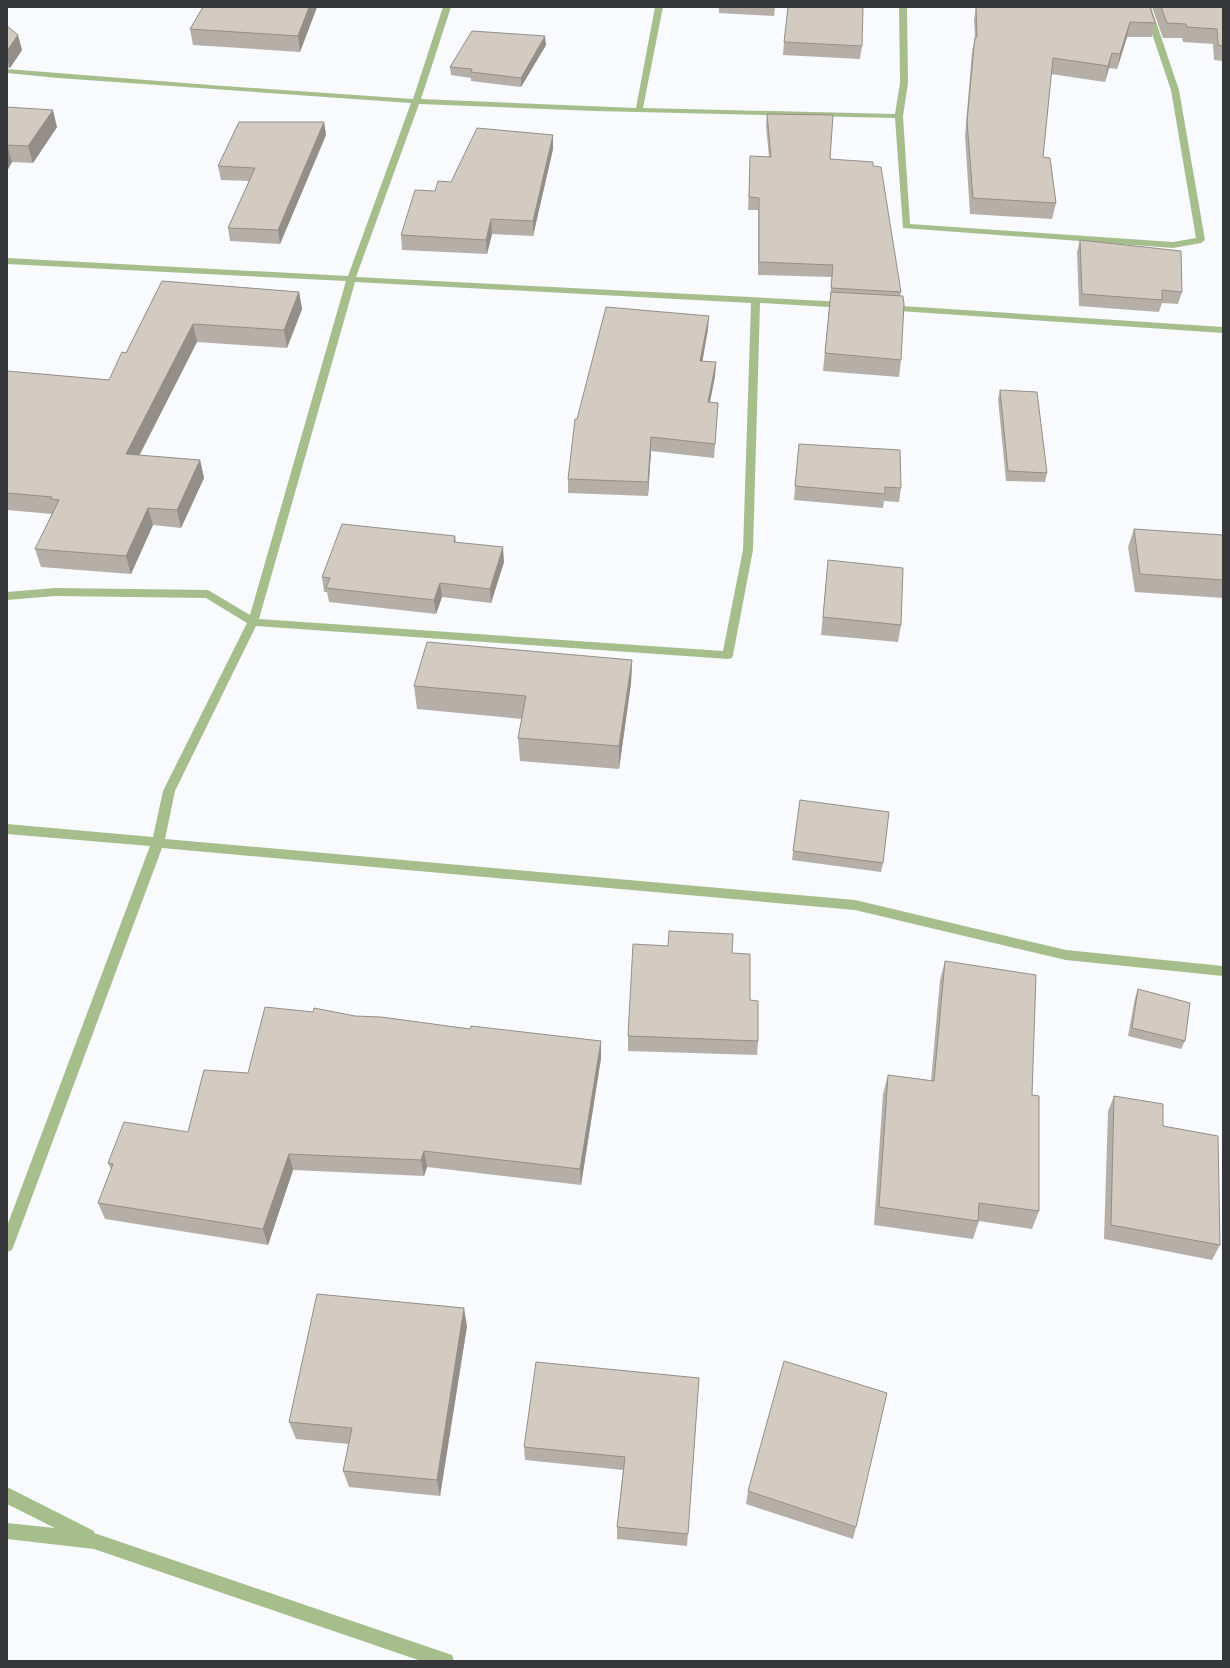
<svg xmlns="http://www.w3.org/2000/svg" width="1230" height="1668" font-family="Inter,sans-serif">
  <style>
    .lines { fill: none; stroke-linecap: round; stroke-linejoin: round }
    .street { fill: #a5be8b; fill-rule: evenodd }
    .wall { fill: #b5afa7 }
    .shaded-wall { fill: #948e88 }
    .building { fill: #d3cbc2; stroke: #948e88 }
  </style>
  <rect width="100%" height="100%" fill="#f8fafe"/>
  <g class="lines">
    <path class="street" d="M 443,7 L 451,7 L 421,99 L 636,108 L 655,7 L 663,7 L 643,108 L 895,114 L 900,83 L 899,7 L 907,7 L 908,83 L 903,116 L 910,224 L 1173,242 L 1196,238 L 1171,90 L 1143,7 L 1151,7 L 1179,90 L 1205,240 L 1201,243 L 1173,248 L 903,228 L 895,118 L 595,111 L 419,104 L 356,277 L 845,302 L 849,305 L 845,308 L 760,303 L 753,550 L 733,655 L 732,658 L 728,659 L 256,626 L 175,791 L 165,839 L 855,900 L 1066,950 L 1223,966 L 1223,976 L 1066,960 L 855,910 L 162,848 L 14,1245 L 12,1250 L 7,1252 L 7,1226 L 150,846 L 7,834 L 7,824 L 153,837 L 163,791 L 247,623 L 206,598 L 55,596 L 7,600 L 7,592 L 55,588 L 208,590 L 250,615 L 346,281 L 7,264 L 7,258 L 348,276 L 411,103 L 58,78 L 7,73 L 7,69 L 210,85 L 413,99 ZM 355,282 L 751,303 L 743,550 L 723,651 L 259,619 Z
      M 887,305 L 1223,327 L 1223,333 L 884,310 L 883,308 Z
      M 7,1487 L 94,1531 L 94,1533 L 446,1653 L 452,1655 L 454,1661 L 421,1661 L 94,1549 L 7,1539 L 7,1523 L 55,1528 L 7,1504 Z"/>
  </g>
  <path class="wall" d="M 203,7 L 317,7 L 300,52 L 193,45 L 190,29 Z
    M 719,7 L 775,7 L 774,16 L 719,13 Z
    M 976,7 L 1150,7 L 1155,23 L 1152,37 L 1127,37 L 1117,69 L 1109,68 L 1105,82 L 1051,74 L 1043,157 L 1056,203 L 1052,219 L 970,214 L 965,136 L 972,52 L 975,38 L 974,20 Z
    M 1152,7 L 1223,7 L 1223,61 L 1214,60 L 1213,44 L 1183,42 L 1182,38 L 1163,38 Z
    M 7,26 L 22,50 L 10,68 L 7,68 Z
    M 784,42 L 862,46 L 860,59 L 783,55 Z
    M 546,45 L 521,87 L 471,81 L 471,78 L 451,75 L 450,67 Z
    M 7,107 L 57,127 L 33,163 L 12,162 L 7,171 Z
    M 767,114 L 830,159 L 873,166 L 901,292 L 900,296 L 901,360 L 899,377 L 823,371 L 832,277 L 758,275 L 758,210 L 748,210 L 750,168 L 769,157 L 766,126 Z
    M 324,122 L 326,135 L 280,244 L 230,241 L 228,228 L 249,181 L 221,180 L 218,166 Z
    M 553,149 L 533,236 L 492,234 L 487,254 L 402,250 L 401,235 L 435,191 L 451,182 Z
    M 1080,240 L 1182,292 L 1178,304 L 1162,303 L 1159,312 L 1079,306 L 1077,252 Z
    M 162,281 L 299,292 L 302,309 L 287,348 L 197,342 L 139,455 L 200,460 L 204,478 L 181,528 L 153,525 L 131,574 L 41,567 L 35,549 L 52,514 L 7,510 L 7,371 L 109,380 L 126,353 Z
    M 708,329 L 702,361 L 716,362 L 715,376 L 710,402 L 718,403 L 714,458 L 651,451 L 648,496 L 568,493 L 568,479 L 577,419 Z
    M 1000,390 L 1047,473 L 1045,482 L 1006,481 L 998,399 Z
    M 799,444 L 901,488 L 899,502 L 884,501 L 883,508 L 794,500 Z
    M 1134,529 L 1223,535 L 1223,598 L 1135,592 L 1128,547 Z
    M 455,536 L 456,542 L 504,562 L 491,603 L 442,597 L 436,614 L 329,602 L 327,592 L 324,592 L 322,577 Z
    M 828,560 L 901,625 L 898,642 L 821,635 Z
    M 632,660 L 631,683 L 619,769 L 520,761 L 518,738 L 522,719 L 417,709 L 414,686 Z
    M 800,800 L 883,863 L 881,872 L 792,860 Z
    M 732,953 L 750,1000 L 758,1041 L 757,1055 L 628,1051 L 628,1036 Z
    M 945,961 L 1032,1095 L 1039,1211 L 1032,1229 L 979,1221 L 973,1239 L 874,1225 L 883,1094 L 888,1075 L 931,1081 L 940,980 Z
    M 1138,989 L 1185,1041 L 1181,1049 L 1128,1036 L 1135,998 Z
    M 355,1016 L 601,1058 L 581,1185 L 427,1167 L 424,1176 L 293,1170 L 268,1245 L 105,1219 L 98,1203 L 111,1169 L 108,1163 L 188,1132 L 248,1073 Z
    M 1114,1096 L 1163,1126 L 1220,1245 L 1212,1260 L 1104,1239 L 1108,1111 Z
    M 467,1326 L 440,1496 L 349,1487 L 343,1471 L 349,1444 L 296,1439 L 289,1422 Z
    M 699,1378 L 687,1546 L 617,1539 L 617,1527 L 623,1470 L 525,1460 L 524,1447 Z
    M 748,1491 L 856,1527 L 853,1539 L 746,1504 Z"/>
  <path class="shaded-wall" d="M 309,7 L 317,7 L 300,52 L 298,36 Z
    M 1130,22 L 1127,37 L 1117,69 L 1120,54 Z
    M 18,35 L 22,50 L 10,68 L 7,57 L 7,51 Z
    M 545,36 L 546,45 L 521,87 L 521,78 Z
    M 1112,53 L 1109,68 L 1105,82 L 1108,66 Z
    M 53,110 L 57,127 L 33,163 L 28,146 Z
    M 324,122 L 326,135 L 280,244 L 278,230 Z
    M 553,135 L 553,149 L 533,236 L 533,221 Z
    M 7,145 L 12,162 L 7,171 Z
    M 491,219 L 492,234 L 487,254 L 486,240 Z
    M 299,292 L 302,309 L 287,348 L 284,330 Z
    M 709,316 L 708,329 L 700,375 L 700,361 Z
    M 193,324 L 197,342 L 131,472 L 126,454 Z
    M 716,362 L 715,376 L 707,416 L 708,402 Z
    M 651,437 L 651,451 L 648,496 L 648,482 Z
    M 200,460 L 204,478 L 181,528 L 177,510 Z
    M 148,508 L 153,525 L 131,574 L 126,556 Z
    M 503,547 L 504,562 L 491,603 L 490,589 Z
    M 440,583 L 442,597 L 436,614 L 434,600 Z
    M 632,660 L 631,683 L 619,769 L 619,746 Z
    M 601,1041 L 601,1058 L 581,1185 L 580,1169 Z
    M 424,1151 L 427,1167 L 424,1176 L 421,1160 Z
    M 289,1154 L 293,1170 L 268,1245 L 263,1229 Z
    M 464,1308 L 467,1326 L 440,1496 L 437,1480 Z"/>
  <path class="building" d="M 203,7 L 309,7 L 298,36 L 190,29 Z
    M 788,7 L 863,7 L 862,46 L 784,42 Z
    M 976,7 L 1150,7 L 1155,23 L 1130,22 L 1120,54 L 1112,53 L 1108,66 L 1053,58 L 1043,157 L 1050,158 L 1056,203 L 973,198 L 967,121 L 975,37 L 977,37 Z
    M 1161,7 L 1223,7 L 1223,46 L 1218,45 L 1217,29 L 1187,27 L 1186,24 L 1167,23 Z
    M 7,26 L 18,35 L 7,51 Z
    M 472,31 L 545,36 L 521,78 L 471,72 L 472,69 L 450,67 Z
    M 7,107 L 53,110 L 28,146 L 7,145 L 7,146 Z
    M 767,114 L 833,115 L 830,159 L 873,162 L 873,166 L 881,167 L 901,292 L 831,288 L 833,265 L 759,262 L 759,198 L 749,197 L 750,156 L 771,157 Z
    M 239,122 L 324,122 L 278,230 L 228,228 L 255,168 L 218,166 Z
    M 477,128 L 553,135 L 533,221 L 491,219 L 486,240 L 401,235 L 415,190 L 435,191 L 438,181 L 451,182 Z
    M 1080,240 L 1181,251 L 1182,292 L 1162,290 L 1162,300 L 1082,294 Z
    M 162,281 L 299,292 L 284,330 L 193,324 L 126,454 L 200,460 L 177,510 L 148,508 L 126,556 L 35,549 L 59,500 L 51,499 L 52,497 L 7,493 L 7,371 L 109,380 L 122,352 L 126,353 Z
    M 831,292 L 903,296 L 904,304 L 901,360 L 825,353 Z
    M 606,307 L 709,316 L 700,361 L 716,362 L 708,402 L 718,403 L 715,444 L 651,437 L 648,482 L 568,479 L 575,419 L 577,419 Z
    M 1000,390 L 1037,392 L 1047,473 L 1008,471 Z
    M 799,444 L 900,450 L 901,488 L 885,487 L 885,494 L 795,486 Z
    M 342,524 L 455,536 L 454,542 L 503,547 L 490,589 L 440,583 L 434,600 L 326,588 L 330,578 L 322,577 Z
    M 1134,529 L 1223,535 L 1223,580 L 1140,574 Z
    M 828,560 L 903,568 L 901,625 L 823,617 Z
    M 427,642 L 632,660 L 619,746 L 518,738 L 526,696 L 414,686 Z
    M 800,800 L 889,812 L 883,863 L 793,851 Z
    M 669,931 L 733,934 L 732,953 L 750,954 L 750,1000 L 758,1001 L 758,1041 L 628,1036 L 633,944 L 668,946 Z
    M 945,961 L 1036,975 L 1032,1095 L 1039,1096 L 1039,1211 L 979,1203 L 978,1221 L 879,1207 L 888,1075 L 934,1081 Z
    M 1138,989 L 1190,1003 L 1185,1041 L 1132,1028 Z
    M 265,1007 L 313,1012 L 314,1008 L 355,1016 L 381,1017 L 470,1029 L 471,1026 L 601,1041 L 580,1169 L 424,1151 L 421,1160 L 289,1154 L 263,1229 L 98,1203 L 113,1164 L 108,1163 L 124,1122 L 188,1132 L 204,1070 L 248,1073 Z
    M 1114,1096 L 1163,1104 L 1163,1126 L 1218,1136 L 1220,1245 L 1111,1225 Z
    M 317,1294 L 464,1308 L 437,1480 L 343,1471 L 352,1428 L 289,1422 Z
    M 784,1361 L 887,1393 L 856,1527 L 748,1491 Z
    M 536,1362 L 699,1378 L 688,1534 L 617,1527 L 625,1457 L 524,1447 Z"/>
  <rect width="1230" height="1668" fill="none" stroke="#35373b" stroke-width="16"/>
</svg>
